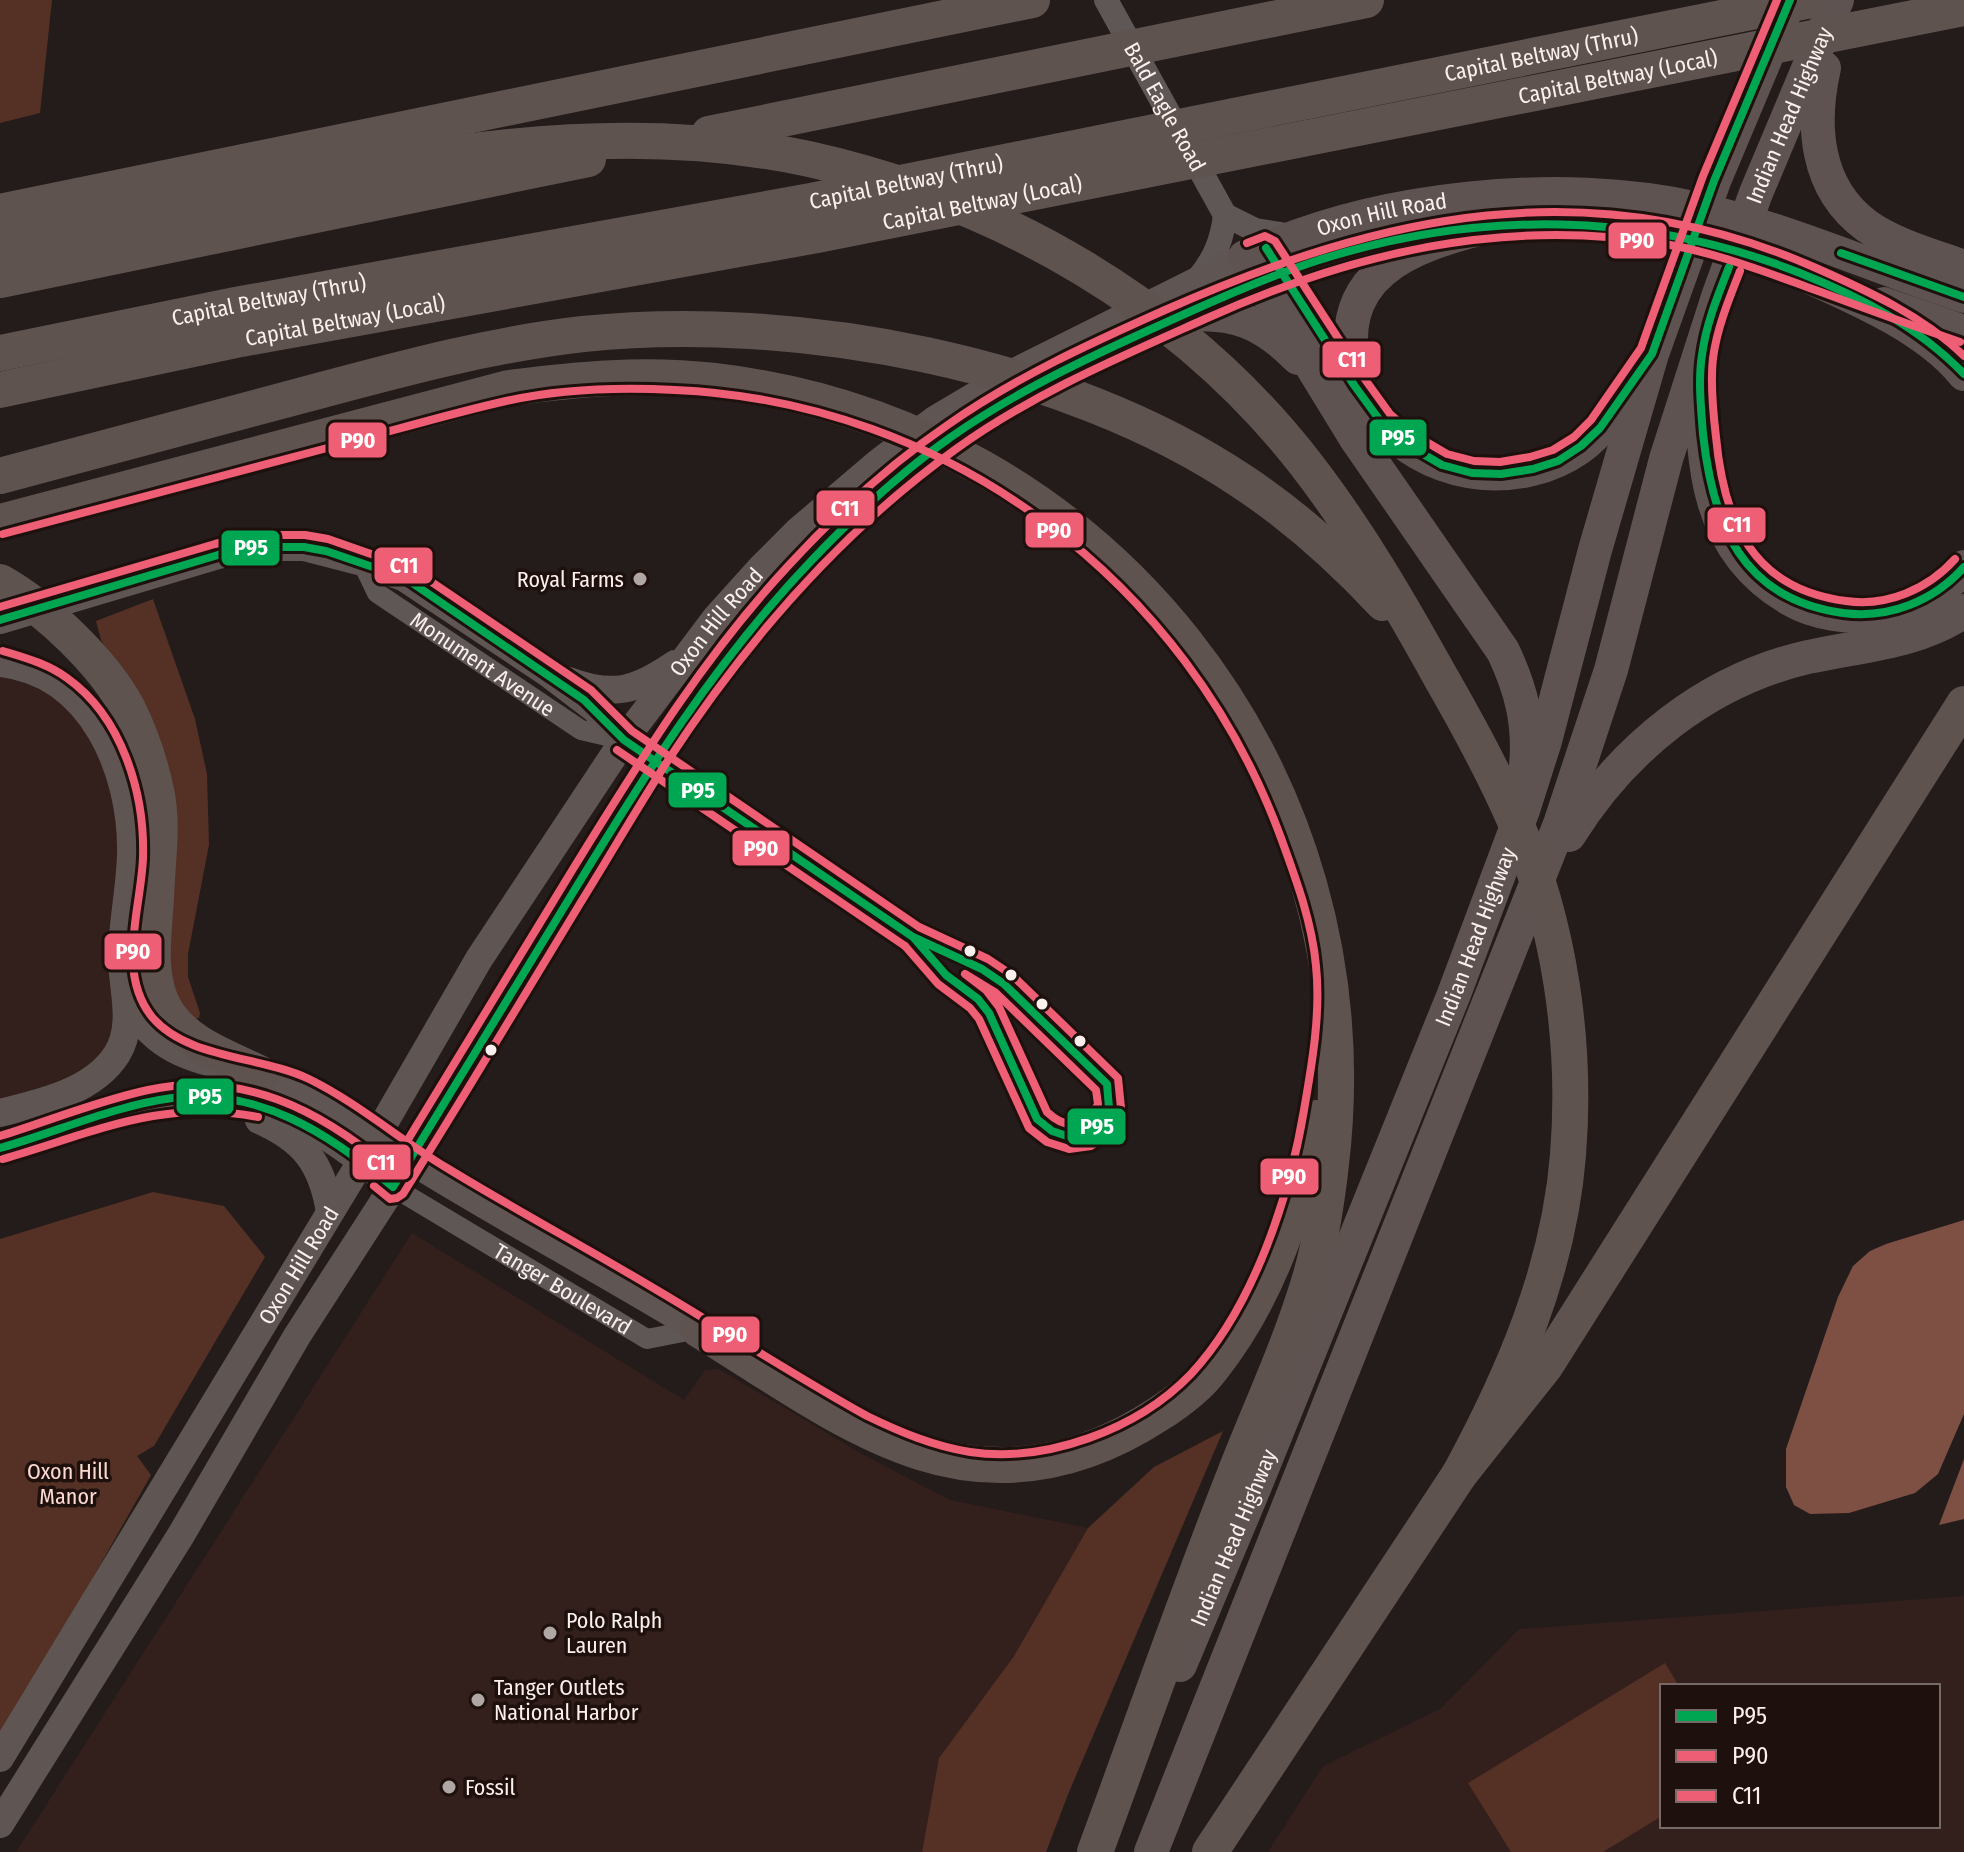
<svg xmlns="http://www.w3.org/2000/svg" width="1964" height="1852" font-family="'Fira Sans Condensed',sans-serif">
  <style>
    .built { fill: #331f1b; fill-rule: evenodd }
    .green { fill: #553025 }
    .water { fill: #7e5044 }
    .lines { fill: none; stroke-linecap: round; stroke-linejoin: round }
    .minor { stroke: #5e5755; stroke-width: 20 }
    .tertiary { stroke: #5e5755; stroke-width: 24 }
    .secondary { stroke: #5f5653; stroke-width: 28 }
    .primary { stroke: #5e5351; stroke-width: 32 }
    .trunk { stroke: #5e5350; stroke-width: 34 }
    .motorway { stroke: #5f5350; stroke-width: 36 }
    .bus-1-casing { stroke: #1e100d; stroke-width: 14 }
    .bus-2-casing { stroke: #1e100d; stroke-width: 14 }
    .bus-3-casing { stroke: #1e100d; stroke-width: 14 }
    .bus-1 { stroke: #00a651; stroke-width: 8 }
    .bus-2 { stroke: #ee5e75; stroke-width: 8 }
    .bus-3 { stroke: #ee5e75; stroke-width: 8 }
    .poi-dot { fill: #b0a6a3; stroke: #1e100d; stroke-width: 3 }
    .bus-dot { fill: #fbf0ed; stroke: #1e100d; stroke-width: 3 }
    .labels { text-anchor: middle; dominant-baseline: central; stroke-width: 7; stroke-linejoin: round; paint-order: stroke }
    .street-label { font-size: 22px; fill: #fbf0ed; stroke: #1e100d }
    .poi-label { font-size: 22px; fill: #fbf0ed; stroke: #1e100d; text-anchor: start }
    .park-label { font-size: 22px; fill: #fcdad1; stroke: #1e100d }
    .line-badge { stroke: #1e100d; stroke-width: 3 }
    .badge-label { font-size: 22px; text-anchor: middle; font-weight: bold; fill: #fff }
  </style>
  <rect width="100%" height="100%" fill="#241c1a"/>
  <path class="built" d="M 0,674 L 18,675 L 89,713 L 129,814 L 112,1044 L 82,1075 L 0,1103 Z
    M 412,1233 L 684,1400 L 705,1370 L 719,1369 L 864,1455 L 950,1500 L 1088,1528 L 1014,1656 L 939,1758 L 922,1852 L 16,1852 Z
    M 1964,1596 L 1964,1852 L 1268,1852 L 1323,1766 L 1440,1709 L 1519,1629 ZM 1662,1686 L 1938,1686 L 1938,1826 L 1662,1826 Z"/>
  <path class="green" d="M 0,0 L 52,0 L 40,113 L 0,123 Z
    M 153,599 L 195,719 L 207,774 L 209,845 L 188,954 L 188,977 L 200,1013 L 199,1018 L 191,1019 L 174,991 L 168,967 L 143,711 L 101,640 L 96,621 Z
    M 153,1192 L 224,1206 L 265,1257 L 154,1446 L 137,1456 L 151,1475 L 0,1742 L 0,1239 Z
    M 1223,1431 L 1069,1792 L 1046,1852 L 922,1852 L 939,1758 L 1014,1656 L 1088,1528 L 1154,1467 Z
    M 1665,1663 L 1679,1686 L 1662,1686 L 1662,1816 L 1603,1852 L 1511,1852 L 1468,1783 Z"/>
  <path class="water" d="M 1964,1220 L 1964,1414 L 1938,1474 L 1915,1493 L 1849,1513 L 1810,1514 L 1794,1505 L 1786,1487 L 1786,1449 L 1838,1297 L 1853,1266 L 1870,1251 L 1886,1244 Z
    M 1964,1459 L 1964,1519 L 1939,1525 Z"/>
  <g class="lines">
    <g class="minor">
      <path id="s1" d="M 362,562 L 377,593 L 581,730 L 624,740"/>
      <path id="s2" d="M 393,1187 L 647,1339 L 698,1329"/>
    </g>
    <g class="tertiary">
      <path id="s3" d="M 1106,0 L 1225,215 L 1255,230 L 1293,236"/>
      <path d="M 1197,280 C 1214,260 1222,241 1225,215"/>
    </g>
    <g class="secondary">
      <path d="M 0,620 L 218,555 L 254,547 L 304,547 L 362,562 L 405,578 L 548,673 L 594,708 L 624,740 L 637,749"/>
      <path d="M 0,663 C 93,673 133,773 131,855 C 130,888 123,920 122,953 C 121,986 136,1023 117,1054 C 93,1092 40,1103 0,1113"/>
      <path d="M 569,681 C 614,698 637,690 675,664"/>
      <path d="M 127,1000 C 165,1071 224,1058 287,1083 C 334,1101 369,1134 410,1160 C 505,1219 603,1271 698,1329"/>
      <path d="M 259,1120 C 304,1140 322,1163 330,1212"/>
      <path d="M 0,1148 C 57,1133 113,1107 172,1098 C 258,1085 331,1133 393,1187"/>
      <path id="s4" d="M 0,1758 L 376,1137 L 479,959 L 624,740 L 716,618 L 762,567 L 798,531 L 878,463 L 936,419 L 1017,371 L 1245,257"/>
      <path d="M 0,1824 L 181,1535 L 297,1336 L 393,1187 L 654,760 C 730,646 819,538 928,454 C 1023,381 1150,326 1262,282"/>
    </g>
    <g class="primary">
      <path id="s5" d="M 1245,257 C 1374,195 1560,177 1698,208 C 1790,229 1875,268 1964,297"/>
      <path d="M 1262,282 C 1391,232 1533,206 1672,233 C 1719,242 1765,259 1810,276"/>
      <path d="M 1884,303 L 1964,331"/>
    </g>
    <g class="trunk">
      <path d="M 1824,68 C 1811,125 1815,188 1867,226 C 1896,246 1931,255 1964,267"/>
      <path d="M 1245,257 L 1355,437 L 1503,651 C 1521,689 1530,723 1526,766"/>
      <path d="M 1785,266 C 1842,292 1924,324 1964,374"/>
      <path d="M 1289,285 C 1320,333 1348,389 1389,430 C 1438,480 1522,488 1579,448 C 1604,430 1620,403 1637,378"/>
      <path d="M 1185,315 C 1234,311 1263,322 1298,358"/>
      <path d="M 1702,378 C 1702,465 1706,550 1790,599 C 1816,614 1850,619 1879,613 C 1910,606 1944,593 1964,567"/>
      <path d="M 1358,383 C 1326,274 1409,246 1494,225"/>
      <path d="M 1569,835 C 1623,748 1707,680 1808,657 C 1862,645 1917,643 1964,611"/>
      <path id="s6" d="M 1180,1665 L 1255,1486 L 1454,994 L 1523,810 L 1545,741 L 1595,550 L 1652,354 L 1714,181 L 1790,0"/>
      <path id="s7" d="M 1151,1852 L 1560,824 L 1611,670 L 1666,459 L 1719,294 L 1756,193 L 1837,0"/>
    </g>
    <g class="motorway">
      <path d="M 709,134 L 1366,0"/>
      <path d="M 0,212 L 1032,0"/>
      <path d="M 0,245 C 99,225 198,204 297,184 C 350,174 404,160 458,153 C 575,137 694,134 809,159 C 1002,202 1183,306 1305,463 C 1357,530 1399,602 1440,676 C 1467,723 1494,772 1515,821 C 1560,925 1577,1043 1568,1155 C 1559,1269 1513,1376 1459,1475"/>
      <path d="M 0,280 L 588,159"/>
      <path id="s8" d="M 0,353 L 236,305 L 811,201 L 1811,0"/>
      <path id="s9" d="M 0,390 L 241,339 L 817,235 L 1964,8"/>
      <path d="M 0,476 C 107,447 214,418 322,390 C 408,367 494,344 583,334 C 794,312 1065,362 1243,482 C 1294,516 1341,558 1383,603"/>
      <path d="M 0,522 L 509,388 C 578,379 645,373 714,381 C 1104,426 1377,774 1331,1164 C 1327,1200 1321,1239 1311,1275 C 1291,1344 1260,1409 1234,1476 C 1185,1600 1141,1727 1095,1852"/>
      <path d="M 0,582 C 46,608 103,662 128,709 C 141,735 151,766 157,795 C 163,829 157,864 156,898 C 154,934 146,979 166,1011 C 187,1045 227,1057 261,1074"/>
      <path d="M 698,1329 C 767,1371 844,1428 920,1452 C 1005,1479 1083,1463 1157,1415 C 1176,1403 1198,1387 1212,1368 C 1268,1297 1299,1206 1315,1118"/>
      <path d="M 1210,1852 L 1459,1475 L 1546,1365 L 1964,704"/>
    </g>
    <g class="bus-1-casing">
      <path id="bus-1" d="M 1266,248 L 1354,385 L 1381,422 L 1404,443 L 1442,465 L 1472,473 L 1501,474 L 1533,469 L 1558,461 L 1581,446 L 1600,428 L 1652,354 L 1714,181 L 1790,0
        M 1841,253 L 1964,297
        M 1729,267 C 1718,295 1706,324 1702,355 C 1698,380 1701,408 1703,434 C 1713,526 1742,599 1843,613 C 1889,619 1934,601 1964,567
        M 0,620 L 218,555 L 254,547 L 304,547 L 326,551 L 405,578 L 584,700 L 624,740 L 913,937
        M 913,937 L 982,969 L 1004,984 L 1107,1084 L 1109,1108 L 1095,1129 L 1079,1137 L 1070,1137 L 1052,1131 L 1037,1119 L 989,1013 L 978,999 L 946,975 Z
        M 0,1148 C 57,1132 113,1106 172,1098 C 258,1087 330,1134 393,1187
        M 393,1187 C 452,1091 510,995 569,899 C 642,779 715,661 813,559 C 855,515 901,472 951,437 C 1015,392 1087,358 1158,326 C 1211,302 1264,278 1319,260 C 1478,210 1645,211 1800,273 C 1860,297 1919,327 1964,374"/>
    </g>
    <g class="bus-2-casing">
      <path id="bus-2" d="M 3,534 C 112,505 222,476 331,447 C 389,432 448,414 506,401 C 560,389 620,387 675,390 C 949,402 1187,582 1281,838 C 1296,879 1312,922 1316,966 C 1321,1013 1312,1064 1304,1110 C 1289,1199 1253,1307 1191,1374 C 1137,1430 1046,1463 970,1452 C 933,1446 900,1432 867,1416 C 793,1375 723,1329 650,1286 C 583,1246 514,1209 447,1168 C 400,1140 358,1103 309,1079 C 261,1056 187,1059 152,1017 C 116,972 141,909 143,858 C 145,793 122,717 67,678 C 48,664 26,658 3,651
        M 617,750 L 905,946
        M 965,974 L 996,993 L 1096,1090 L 1098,1104 C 1086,1129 1066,1130 1047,1112 L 999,1007 L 986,990 Z
        M 3,1159 C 93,1133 162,1098 258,1117
        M 374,1186 L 390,1199 L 397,1198 L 403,1194 C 463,1097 522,1000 581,902 C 609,857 636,810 665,765 C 743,645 839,533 956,449 C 1032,394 1120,357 1205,319 C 1352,253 1503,217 1665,244 C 1711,252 1755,268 1799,284 C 1853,304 1906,324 1960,342"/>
    </g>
    <g class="bus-3-casing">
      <path id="bus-3" d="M 1247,243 L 1265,236 L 1275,241 L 1364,378 L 1390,414 L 1411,433 L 1447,454 L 1474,461 L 1500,462 L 1530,457 L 1553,450 L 1574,437 L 1591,420 L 1641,348 L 1703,176 L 1777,0
        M 1740,271 C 1729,299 1717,328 1713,358 C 1710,384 1713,412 1716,437 C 1724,523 1753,589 1846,601 C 1887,607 1928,589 1955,559
        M 0,607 L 215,544 L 251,535 L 305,535 L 328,539 L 411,568 L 591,690 L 632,731 L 919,927 L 988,959 L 1012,975 L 1118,1078 L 1121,1108 L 1115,1124 L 1103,1138 L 1091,1146 L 1069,1149 L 1047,1142 L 1029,1128 L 979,1019 L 970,1008 L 938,984 L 905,946
        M 0,1136 C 49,1121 97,1101 148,1090 C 242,1070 319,1109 390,1169 C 452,1067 514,966 576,864 C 641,759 704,656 789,565 C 837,513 890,464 949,424 C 1016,377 1091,343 1165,310 C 1382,214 1590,168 1816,268 C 1868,291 1923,316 1964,356"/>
    </g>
    <use href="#bus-1" class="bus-1"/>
    <use href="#bus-2" class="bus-2"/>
    <use href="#bus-3" class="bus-3"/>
  </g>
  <g class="poi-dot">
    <circle cx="640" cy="579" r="8"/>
    <circle cx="550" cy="1633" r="8"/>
    <circle cx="478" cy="1700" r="8"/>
    <circle cx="449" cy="1787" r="8"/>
  </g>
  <g class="bus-dot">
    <circle cx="970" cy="951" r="7"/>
    <circle cx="1011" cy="975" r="7"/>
    <circle cx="1042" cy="1004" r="7"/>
    <circle cx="1080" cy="1041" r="7"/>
    <circle cx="491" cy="1050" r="7"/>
  </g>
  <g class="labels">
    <g class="street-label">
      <text stroke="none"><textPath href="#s8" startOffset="1570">Capital Beltway (Thru)</textPath></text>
      <text stroke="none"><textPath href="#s9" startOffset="1648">Capital Beltway (Local)</textPath></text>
      <text stroke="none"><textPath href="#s3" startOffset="122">Bald Eagle Road</textPath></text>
      <text stroke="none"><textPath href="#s7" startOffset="1852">Indian Head Highway</textPath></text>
      <text stroke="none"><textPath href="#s8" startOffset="922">Capital Beltway (Thru)</textPath></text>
      <text stroke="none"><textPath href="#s9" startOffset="1000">Capital Beltway (Local)</textPath></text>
      <text stroke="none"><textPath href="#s5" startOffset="144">Oxon Hill Road</textPath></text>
      <text stroke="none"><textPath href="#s8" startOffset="274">Capital Beltway (Thru)</textPath></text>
      <text stroke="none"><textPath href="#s9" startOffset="352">Capital Beltway (Local)</textPath></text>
      <text stroke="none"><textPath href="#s4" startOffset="1344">Oxon Hill Road</textPath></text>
      <text stroke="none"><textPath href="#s1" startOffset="162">Monument Avenue</textPath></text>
      <text stroke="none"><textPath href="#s6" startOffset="786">Indian Head Highway</textPath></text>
      <text stroke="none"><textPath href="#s4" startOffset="576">Oxon Hill Road</textPath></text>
      <text stroke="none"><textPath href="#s2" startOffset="198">Tanger Boulevard</textPath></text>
      <text stroke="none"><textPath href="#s6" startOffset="138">Indian Head Highway</textPath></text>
    </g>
    <g class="poi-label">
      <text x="624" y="579" text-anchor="end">Royal Farms</text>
      <text x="566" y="1620">Polo Ralph<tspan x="566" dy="25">Lauren</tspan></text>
      <text x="494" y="1687">Tanger Outlets<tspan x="494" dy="25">National Harbor</tspan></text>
      <text x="465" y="1787">Fossil</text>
    </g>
    <g class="park-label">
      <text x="68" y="1471">Oxon Hill<tspan x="68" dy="25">Manor</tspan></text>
    </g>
  </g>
  <g class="line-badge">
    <rect x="1607" y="221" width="61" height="39" rx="8" fill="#ee5e75"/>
    <rect x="1321" y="340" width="61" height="39" rx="8" fill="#ee5e75"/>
    <rect x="1368" y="418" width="60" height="39" rx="8" fill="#00a651"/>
    <rect x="327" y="421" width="61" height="38" rx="8" fill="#ee5e75"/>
    <rect x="815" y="489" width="61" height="38" rx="8" fill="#ee5e75"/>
    <rect x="1706" y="506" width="61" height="38" rx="8" fill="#ee5e75"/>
    <rect x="1024" y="511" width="61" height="38" rx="8" fill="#ee5e75"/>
    <rect x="220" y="529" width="61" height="38" rx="8" fill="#00a651"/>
    <rect x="373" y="546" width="61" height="39" rx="8" fill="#ee5e75"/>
    <rect x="667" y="771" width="61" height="38" rx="8" fill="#00a651"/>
    <rect x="731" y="829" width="60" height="38" rx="8" fill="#ee5e75"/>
    <rect x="103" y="932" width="60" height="39" rx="8" fill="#ee5e75"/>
    <rect x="175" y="1077" width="60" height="39" rx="8" fill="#00a651"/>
    <rect x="1066" y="1107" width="61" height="39" rx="8" fill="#00a651"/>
    <rect x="351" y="1143" width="61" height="38" rx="8" fill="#ee5e75"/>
    <rect x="1259" y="1157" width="61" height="39" rx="8" fill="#ee5e75"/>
    <rect x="700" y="1315" width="61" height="39" rx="8" fill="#ee5e75"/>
  </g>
  <g class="badge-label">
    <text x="1637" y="248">P90</text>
    <text x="1352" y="367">C11</text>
    <text x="1398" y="445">P95</text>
    <text x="358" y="448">P90</text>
    <text x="845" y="516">C11</text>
    <text x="1737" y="532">C11</text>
    <text x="1054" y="538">P90</text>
    <text x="251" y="555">P95</text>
    <text x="404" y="573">C11</text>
    <text x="698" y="798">P95</text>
    <text x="761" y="856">P90</text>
    <text x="133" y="959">P90</text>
    <text x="205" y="1104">P95</text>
    <text x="1097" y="1134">P95</text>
    <text x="381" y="1170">C11</text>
    <text x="1289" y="1184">P90</text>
    <text x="730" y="1342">P90</text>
  </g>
  <rect x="1660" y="1684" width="280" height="144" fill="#1e100d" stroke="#766a67" stroke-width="2"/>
  <rect x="1676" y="1710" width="40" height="12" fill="#00a651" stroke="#766a67" stroke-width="2"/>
  <text x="1732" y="1724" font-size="24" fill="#fbf0ed">P95</text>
  <rect x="1676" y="1750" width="40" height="12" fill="#ee5e75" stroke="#766a67" stroke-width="2"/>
  <text x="1732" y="1764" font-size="24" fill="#fbf0ed">P90</text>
  <rect x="1676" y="1790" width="40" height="12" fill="#ee5e75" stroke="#766a67" stroke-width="2"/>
  <text x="1732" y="1804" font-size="24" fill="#fbf0ed">C11</text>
</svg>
